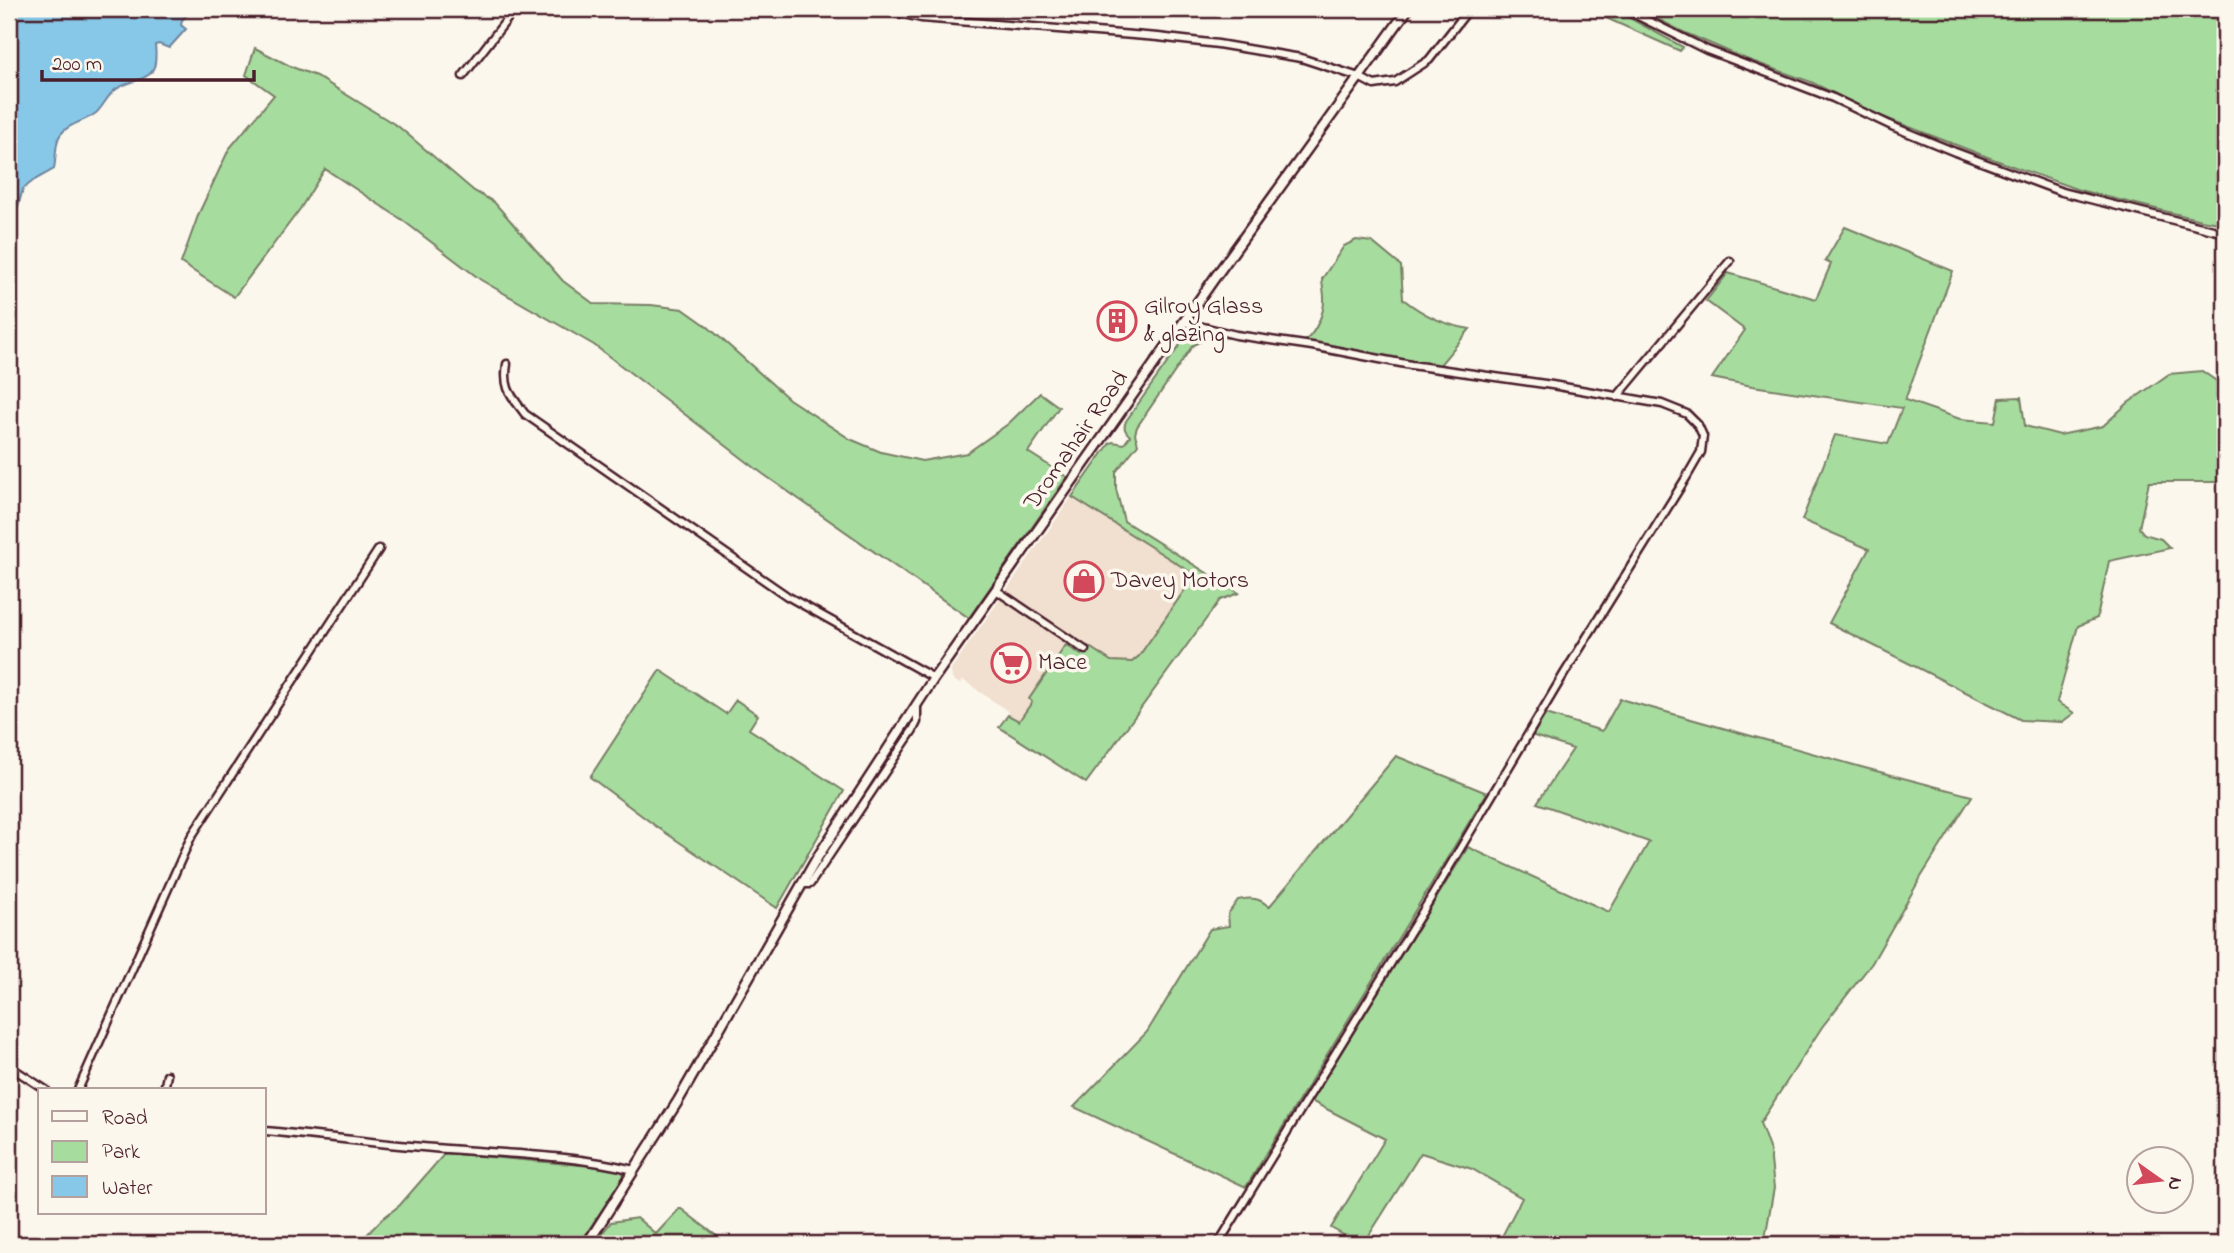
<svg xmlns="http://www.w3.org/2000/svg" width="2234" height="1253" font-family="'Indie Flower',sans-serif">
  <style>
    .built { fill: #f1dfcf }
    .green { fill: #a7dc9f; stroke: #787e65; stroke-width: 2 }
    .water { fill: #87c8e8; stroke: #6f849c; stroke-width: 2 }
    .lines { fill: none; stroke-linecap: round; stroke-linejoin: round }
    .minor-casing { stroke: #4a1f2b; stroke-width: 11 }
    .secondary-casing { stroke: #4a1f2b; stroke-width: 13 }
    .minor { stroke: #fbf7ec; stroke-width: 6 }
    .secondary { stroke: #fbf7ec; stroke-width: 8 }
    .labels { text-anchor: middle; dominant-baseline: central; stroke-width: 7; stroke-linejoin: round; paint-order: stroke }
    .poi-label { font-size: 24px; fill: #4a1f2b; stroke: #fbf7ec; text-anchor: start }
    .street-label { font-size: 24px; fill: #4a1f2b; stroke: #fbf7ec }
  </style>
  <rect width="100%" height="100%" fill="#fbf7ec"/>
  <filter id="ink" filterUnits="userSpaceOnUse"><feTurbulence type="fractalNoise" baseFrequency=".0143" numOctaves="2"/><feDisplacementMap in="SourceGraphic" scale="14" xChannelSelector="R" yChannelSelector="G"/><feConvolveMatrix kernelMatrix="1 2 1 2 8 2 1 2 1" color-interpolation-filters="sRGB"/></filter>
  <g filter="url(#ink)">
    <path class="built" d="M 1072,497 L 1195,574 L 1139,656 L 1132,662 L 1111,661 L 1089,646 L 1082,656 L 1029,699 L 1033,701 L 1019,721 L 1008,715 L 1009,712 L 963,680 L 960,684 L 952,679 L 951,669 Z"/>
    <path class="green" d="M 1586,9 L 1613,9 L 1683,47 L 1680,51 Z
      M 1638,9 L 2225,9 L 2225,224 L 2201,220 L 2079,190 L 1990,158 L 1878,115 L 1811,82 L 1746,59 L 1681,31 Z
      M 255,48 L 292,67 L 316,76 L 399,127 L 474,191 L 494,202 L 563,281 L 594,304 L 651,305 L 683,309 L 707,326 L 789,399 L 850,439 L 881,452 L 922,461 L 967,453 L 1008,424 L 1040,393 L 1059,407 L 1028,452 L 1067,477 L 969,618 L 763,474 L 594,345 L 481,280 L 401,219 L 325,169 L 300,209 L 234,297 L 181,263 L 199,213 L 229,149 L 274,95 L 246,75 Z
      M 1845,227 L 1953,271 L 1905,400 L 1960,419 L 1995,422 L 2000,398 L 2021,397 L 2025,426 L 2060,435 L 2103,426 L 2128,403 L 2169,374 L 2202,371 L 2225,387 L 2225,482 L 2149,482 L 2139,528 L 2144,534 L 2161,539 L 2170,548 L 2109,561 L 2097,618 L 2078,626 L 2057,702 L 2074,713 L 2062,722 L 2021,720 L 1829,623 L 1869,549 L 1802,520 L 1835,435 L 1888,444 L 1902,408 L 1752,386 L 1712,378 L 1745,330 L 1706,301 L 1728,273 L 1816,299 L 1831,264 L 1825,261 Z
      M 1356,240 L 1372,242 L 1401,266 L 1403,299 C 1423,315 1444,325 1470,329 L 1439,366 L 1305,341 C 1316,332 1325,312 1324,297 C 1324,291 1322,286 1322,279 L 1344,246 Z
      M 1192,328 L 1197,328 L 1235,338 L 1210,337 L 1193,345 L 1137,427 L 1135,434 L 1138,444 L 1116,472 L 1116,489 L 1124,521 L 1239,593 L 1220,600 L 1086,783 L 999,727 L 1008,715 L 1019,721 L 1032,702 L 1029,699 L 1066,645 L 1081,655 L 1088,646 L 1111,661 L 1132,662 L 1139,656 L 1195,575 L 1072,497 L 1110,443 L 1113,442 L 1124,444 L 1130,436 C 1125,431 1123,428 1126,421 Z
      M 660,670 L 726,714 L 736,700 L 758,715 L 749,729 L 844,791 L 777,908 L 657,827 L 590,777 Z
      M 1620,699 L 1861,767 L 1972,796 L 1921,877 L 1872,963 L 1822,1027 L 1760,1123 L 1770,1151 L 1774,1188 L 1764,1244 L 1498,1244 L 1522,1198 L 1472,1169 L 1421,1153 L 1366,1240 L 1358,1243 L 1331,1228 L 1385,1139 L 1311,1101 L 1468,847 L 1609,912 L 1649,842 L 1537,803 L 1573,749 L 1531,735 L 1546,714 L 1602,731 Z
      M 1396,756 L 1487,793 L 1246,1187 L 1074,1107 L 1147,1032 L 1210,929 L 1229,926 L 1228,914 L 1238,900 C 1251,897 1260,898 1269,907 Z
      M 445,1153 L 603,1167 L 621,1171 L 625,1176 L 579,1244 L 358,1244 L 382,1219 L 400,1205 Z
      M 680,1208 L 727,1244 L 594,1244 L 611,1222 L 637,1218 L 656,1234 Z"/>
    <path class="water" d="M 9,9 L 193,9 L 182,20 L 181,25 L 186,29 L 169,48 L 159,44 L 155,45 C 159,82 144,75 118,88 C 108,93 104,106 96,113 C 85,122 67,123 59,137 C 55,145 56,160 54,169 L 33,181 L 23,189 L 9,238 Z"/>
    <g class="lines">
      <g class="minor-casing">
        <path id="minor" d="M 881,9 L 921,18 L 1158,37 L 1218,44 L 1301,58 L 1359,77 L 1374,85 L 1395,82 L 1429,60 L 1469,9
          M 1624,9 L 1707,50 L 1833,98 L 1894,127 L 1955,152 L 2062,192 L 2225,233
          M 463,76 L 515,9
          M 1183,322 L 1236,335 L 1312,346 L 1411,365 L 1552,385 L 1662,404 L 1687,414 L 1698,425 L 1703,436 L 1701,452 L 1686,478 L 1564,674 L 1429,901 L 1218,1244
          M 507,364 C 503,389 511,395 525,414 L 787,596 L 934,678
          M 1617,397 L 1730,261
          M 996,590 L 1085,650
          M 802,884 L 810,884 L 913,730 L 917,722 L 917,705
          M 9,1066 L 46,1090
          M 78,1090 L 191,837 L 379,549
          M 164,1090 L 167,1075
          M 264,1131 C 325,1136 386,1145 447,1149 C 510,1154 573,1155 634,1170"/>
      </g>
      <g class="secondary-casing">
        <path id="secondary" d="M 587,1244 L 678,1101 L 817,858 L 934,678 L 1216,276 L 1408,9"/>
      </g>
      <use href="#minor" class="minor"/>
      <use href="#secondary" class="secondary"/>
    </g>
  </g>
  <defs>
    <g id="building-ring" transform="scale(2.0125)"><circle r="9.5" fill="#fbf7ec" stroke="#d1495b" stroke-width="1.5"/><path d="M-4-6H4V6H1V3H-1V6H-4ZM-2.5-4.3h1.7v1.8h-1.7ZM.8-4.3h1.7v1.8H.8ZM-2.5-1h1.7V.8h-1.7ZM.8-1h1.7V.8H.8Z" fill="#d1495b"/></g>
    <g id="shop-ring" transform="scale(2.0125)"><circle r="9.5" fill="#fbf7ec" stroke="#d1495b" stroke-width="1.5"/><path d="M-5-2.5h2.3a2.7 3.5 0 0 1 5.4 0H5L5.5 6h-11ZM-1.5-2.5h3a1.5 2.3 0 0 0-3 0Z" fill="#d1495b"/></g>
    <g id="supermarket-ring" transform="scale(2.0125)"><circle r="9.5" fill="#fbf7ec" stroke="#d1495b" stroke-width="1.5"/><path d="M-6-5.5h2.5l.6 2H6L4.5 2H-2.5L-4.4-4H-6ZM-1.5 3.2a1.3 1.3 0 1 0 .1 0ZM3 3.2a1.3 1.3 0 1 0 .1 0Z" fill="#d1495b"/></g>
  </defs>
  <g fill-rule="evenodd">
    <use href="#building-ring" x="1117" y="321"/>
    <use href="#shop-ring" x="1084" y="581"/>
    <use href="#supermarket-ring" x="1011" y="663"/>
  </g>
  <g class="labels">
    <g class="poi-label">
      <text x="1144" y="307">Gilroy Glass<tspan x="1144" dy="28">&amp; glazing</tspan></text>
      <text x="1111" y="581">Davey Motors</text>
      <text x="1038" y="663">Mace</text>
    </g>
    <g class="street-label">
      <text transform="translate(1077 441) rotate(-55)">Dromahair Road</text>
    </g>
  </g>
  <rect width="2234" height="1253" fill="none" stroke="#fbf7ec" stroke-width="35"/>
  <rect x="18" y="18" width="2199" height="1218" fill="none" stroke="#4a1f2b" stroke-width="2.5" filter="url(#ink)"/>
  <rect x="38" y="1088" width="228" height="126" fill="#fbf7ec" stroke="#b4a19f" stroke-width="2"/>
  <rect x="52" y="1111" width="35" height="10" fill="#fbf7ec" stroke="#b4a19f" stroke-width="2"/>
  <text x="102" y="1124" font-size="21" fill="#4a1f2b">Road</text>
  <rect x="52" y="1141" width="35" height="21" fill="#a7dc9f" stroke="#b4a19f" stroke-width="2"/>
  <text x="102" y="1158" font-size="21" fill="#4a1f2b">Park</text>
  <rect x="52" y="1176" width="35" height="21" fill="#87c8e8" stroke="#b4a19f" stroke-width="2"/>
  <text x="102" y="1194" font-size="21" fill="#4a1f2b">Water</text>
  <g transform="translate(2160 1180) rotate(104)"><circle r="33" fill="#fbf7ec" stroke="#b4a19f" stroke-width="2"/>
  <path d="M0-5L12 26L0 18L-12 26Z" fill="#d1495b"/>
  <text y="-10" font-size="19" font-weight="bold" text-anchor="middle" fill="#4a1f2b">N</text>
  </g>
  <path d="M42 70v10h212v-10" fill="none" stroke="#4a1f2b" stroke-width="3.5"/>
  <text x="52" y="70" font-size="21" fill="#4a1f2b" stroke="#fbf7ec" stroke-width="5" paint-order="stroke">200 m</text>
</svg>
